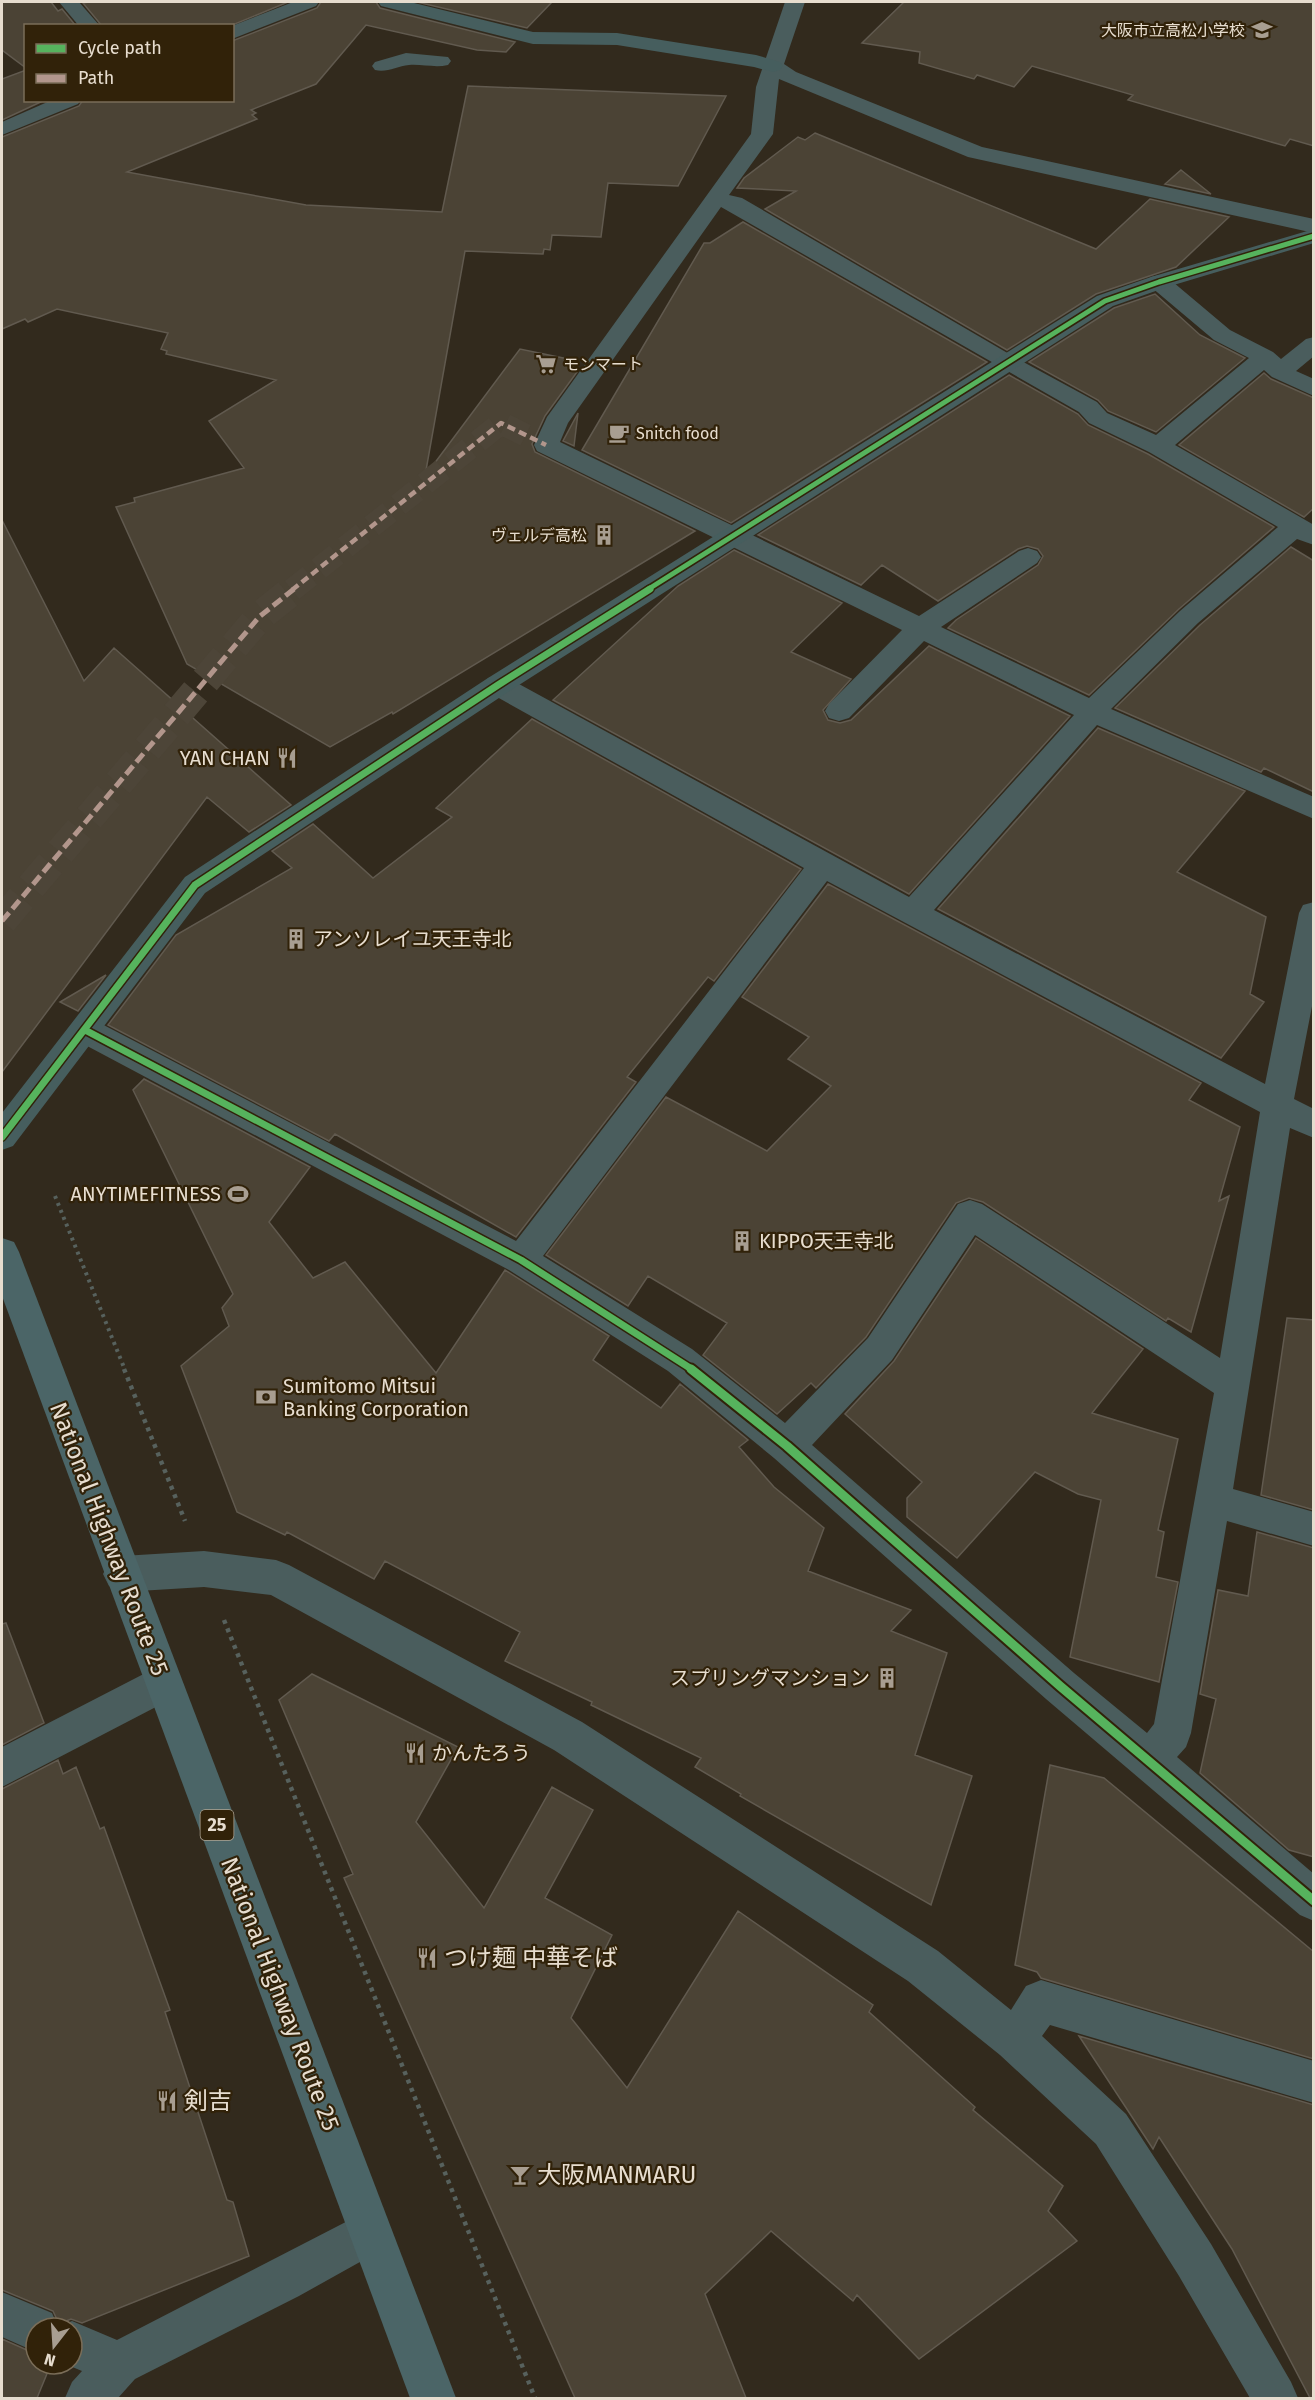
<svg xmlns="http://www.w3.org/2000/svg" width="1315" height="2400" font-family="'Fira Sans','Noto Sans JP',sans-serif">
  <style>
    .building { fill: #4b4335; stroke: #615a4f; stroke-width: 1.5 }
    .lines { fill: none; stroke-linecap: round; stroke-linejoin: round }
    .street-tunnel-far1 { stroke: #4d4538; stroke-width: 23; stroke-dasharray: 23 11; stroke-linecap: butt }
    .street-tunnel { stroke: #4d4538; stroke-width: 30; stroke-dasharray: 30 15; stroke-linecap: butt }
    .path-far1 { stroke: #57615d; stroke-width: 4; stroke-dasharray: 3 4.5; stroke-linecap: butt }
    .path { stroke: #57615d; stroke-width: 4.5; stroke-dasharray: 4 5; stroke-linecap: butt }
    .lane { fill: #4a5d5d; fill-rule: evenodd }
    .street { fill: #4a5d5d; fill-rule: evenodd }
    .secondary { fill: #465e5e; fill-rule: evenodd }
    .highway { fill: #4b6567; fill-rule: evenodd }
    .quiet-far1 { stroke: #b2968c; stroke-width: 4.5; stroke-dasharray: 8 4.5; stroke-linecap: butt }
    .quiet { stroke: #b2968c; stroke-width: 5; stroke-dasharray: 11 5; stroke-linecap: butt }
    .cycleway-far2-casing { stroke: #312209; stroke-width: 8 }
    .cycleway-far1-casing { stroke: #312209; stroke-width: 10 }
    .cycleway-casing { stroke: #312209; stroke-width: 13 }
    .cycleway-far2 { stroke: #56b35d; stroke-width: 5 }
    .cycleway-far1 { stroke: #56b35d; stroke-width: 7 }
    .cycleway { stroke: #56b35d; stroke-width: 9 }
    .labels { text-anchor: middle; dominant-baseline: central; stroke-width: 4.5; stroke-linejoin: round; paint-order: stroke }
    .far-poi-label { font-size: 16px; fill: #e7ddcf; stroke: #312209; text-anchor: end }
    .shield { fill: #312209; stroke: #b0a594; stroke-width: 1.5 }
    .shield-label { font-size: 18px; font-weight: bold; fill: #e7ddcf }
    .poi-label { font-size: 20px; fill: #e7ddcf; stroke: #312209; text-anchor: start }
    .near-street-label { font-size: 24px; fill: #e7ddcf; stroke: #312209 }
    .near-poi-label { font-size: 24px; fill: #e7ddcf; stroke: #312209; text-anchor: start }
  </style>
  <rect width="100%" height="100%" fill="#322a1d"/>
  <path class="building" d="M 2,2 L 51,2 L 58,11 L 62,9 L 76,26 L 26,26 L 26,68 L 2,50 Z
    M 89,2 L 288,2 L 230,26 L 102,26 L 83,3 Z
    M 321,2 L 376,2 L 380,8 L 515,42 L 506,52 L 477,50 L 366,25 L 316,84 L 251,110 L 256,113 L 252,115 L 257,119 L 127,172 L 306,205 L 442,212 L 468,86 L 726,96 L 678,186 L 608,183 L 601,237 L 552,235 L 550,250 L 544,249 L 543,254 L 465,251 L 425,476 L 520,349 L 568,359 L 577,372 L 545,416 L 532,444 L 535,452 L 695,531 L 393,714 L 392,712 L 330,747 L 187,664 L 116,507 L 135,502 L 134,498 L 244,468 L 209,421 L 276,380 L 166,354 L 167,351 L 161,349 L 168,333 L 57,309 L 28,322 L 25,319 L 2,329 L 2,137 L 79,106 L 83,100 L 232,100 L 232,41 L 317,8 Z
    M 417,2 L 552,2 L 527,28 Z
    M 904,2 L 1314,2 L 1314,146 L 1290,139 L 1285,146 L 1128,100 L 1133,95 L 1032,66 L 1014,87 L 977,75 L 974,79 L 919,63 L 920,52 L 862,43 Z
    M 26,70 L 26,100 L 45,100 L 2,120 L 2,79 Z
    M 815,133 L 1096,249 L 1150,199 L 1229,217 L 1176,267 L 1096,294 L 1007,350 L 765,209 L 796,191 L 737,188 L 744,178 L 798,137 L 805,140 Z
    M 1181,170 L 1211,194 L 1165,184 Z
    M 743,222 L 987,362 L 731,523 L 582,450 L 704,243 L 710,243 Z
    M 1155,294 L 1200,335 L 1245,358 L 1156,432 L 1108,411 L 1098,400 L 1029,362 L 1114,308 Z
    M 1264,373 L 1271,379 L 1314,398 L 1314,508 L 1304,517 L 1179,445 Z
    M 1009,375 L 1078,414 L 1088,425 L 1148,454 L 1274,527 L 1179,609 L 1089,695 L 948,628 L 956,620 L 1038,565 L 1043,556 L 1038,549 L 1027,546 L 1018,549 L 938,601 L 882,565 L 861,585 L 758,535 Z
    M 578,413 L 574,446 L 563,441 Z
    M 2,520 L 84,681 L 114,648 L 291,805 L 249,832 L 207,797 L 2,1072 Z
    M 1291,547 L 1314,561 L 1314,792 L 1264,768 L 1261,772 L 1115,708 L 1200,625 Z
    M 734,550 L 842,603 L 791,652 L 851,679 L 823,710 L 828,720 L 840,723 L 851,720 L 929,646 L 1070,716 L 909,894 L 553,700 L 678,586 Z
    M 532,719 L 801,869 L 714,981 L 708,977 L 627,1077 L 636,1082 L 516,1237 L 335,1134 L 329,1141 L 108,1025 L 176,935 L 292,868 L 272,851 L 313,824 L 373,878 L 452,817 L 436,808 Z
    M 1098,728 L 1245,791 L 1177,872 L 1266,917 L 1250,994 L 1264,1002 L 1221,1058 L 938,909 Z
    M 828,884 L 1201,1083 L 1189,1100 L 1240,1127 L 1219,1201 L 1229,1196 L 1191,1332 L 1168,1318 L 1166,1321 L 983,1202 L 969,1198 L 956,1203 L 866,1337 L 816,1388 L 811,1383 L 777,1414 L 703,1355 L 727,1323 L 648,1276 L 628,1306 L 546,1255 L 666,1097 L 767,1151 L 831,1086 L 788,1059 L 809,1037 L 742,997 Z
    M 106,975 L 78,1011 L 60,1002 Z
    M 144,1079 L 310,1167 L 269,1222 L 313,1278 L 345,1262 L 436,1373 L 505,1270 L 609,1336 L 593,1360 L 661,1408 L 680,1384 L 748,1440 L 739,1447 L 774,1487 L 824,1528 L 808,1571 L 911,1610 L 891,1631 L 947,1653 L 915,1755 L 972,1776 L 931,1905 L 740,1796 L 741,1794 L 695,1767 L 701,1758 L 591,1705 L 592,1702 L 505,1661 L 520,1632 L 385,1561 L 374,1579 L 287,1532 L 285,1535 L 237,1512 L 181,1366 L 229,1326 L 222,1308 L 233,1294 L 133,1090 Z
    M 976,1238 L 1143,1349 L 1092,1413 L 1178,1439 L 1158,1530 L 1164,1532 L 1156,1577 L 1178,1582 L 1159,1682 L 1070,1657 L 1101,1500 L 1078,1494 L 1035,1472 L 957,1558 L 907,1517 L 907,1498 L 922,1482 L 845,1414 L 894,1361 Z
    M 1287,1318 L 1314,1320 L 1314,1510 L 1261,1495 Z
    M 1257,1532 L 1314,1548 L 1314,1857 L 1289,1850 L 1200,1773 L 1216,1699 L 1200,1694 L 1218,1590 L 1248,1596 Z
    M 6,1623 L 44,1723 L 2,1745 L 2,1624 Z
    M 312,1674 L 458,1747 L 416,1822 L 484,1908 L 552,1787 L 593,1810 L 545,1898 L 612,1935 L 571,2018 L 627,2088 L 738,1911 L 873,2005 L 869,2012 L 975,2107 L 973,2110 L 1063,2186 L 1048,2211 L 1077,2241 L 919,2359 L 857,2295 L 853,2301 L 771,2231 L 705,2294 L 746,2398 L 575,2398 L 344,1878 L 353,1874 L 279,1700 Z
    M 58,1760 L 63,1774 L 76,1767 L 100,1829 L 104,1827 L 170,2010 L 165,2012 L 227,2200 L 233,2202 L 249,2256 L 82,2323 L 71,2319 L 59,2324 L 53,2311 L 2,2290 L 2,1789 Z
    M 1050,1765 L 1104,1778 L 1314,1952 L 1314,2059 L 1041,1978 L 1037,1972 L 1015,1965 Z
    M 1079,2036 L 1314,2105 L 1314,2398 L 1310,2398 L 1232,2249 L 1159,2137 L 1153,2149 Z
    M 2,2339 L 36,2354 L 36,2364 L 51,2364 L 37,2398 L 2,2398 Z"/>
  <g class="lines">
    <path class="street-tunnel-far1" d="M 292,590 L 501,423 L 529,437"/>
    <path class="street-tunnel" d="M 2,921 L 259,617 L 294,589"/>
    <path class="path-far1" d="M 55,1196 L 125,1370"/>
    <path class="path" d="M 124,1369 L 185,1521
      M 224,1620 L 535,2398"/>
    <path class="lane" d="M 406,53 L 448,57 L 451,61 L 448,65 C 435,68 422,64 409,65 C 397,66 387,73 375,70 L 372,66 L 375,62 Z"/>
    <path class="street" d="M 59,2 L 79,2 L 100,26 L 79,26 Z
      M 293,2 L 319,2 L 316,6 L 232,39 L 232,26 Z
      M 785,2 L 805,2 L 784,64 L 796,72 L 982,147 L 1314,219 L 1314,233 L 968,157 L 779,79 L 773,134 L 729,195 L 742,198 L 1016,358 L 1097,402 L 1107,413 L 1156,435 L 1249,358 L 1214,340 L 1151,287 L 1147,282 L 1151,277 L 1159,275 L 1167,277 L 1230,330 L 1273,352 L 1281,359 L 1306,339 L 1314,337 L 1314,356 L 1296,371 L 1314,379 L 1314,396 L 1272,377 L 1264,370 L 1175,445 L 1314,525 L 1314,545 L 1297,539 L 1198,623 L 1111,709 L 1314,797 L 1314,819 L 1097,725 L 934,910 L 1265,1084 L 1299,913 L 1303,905 L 1314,902 L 1314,996 L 1294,1099 L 1314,1109 L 1314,1138 L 1290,1128 L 1233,1489 L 1314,1512 L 1314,1546 L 1227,1521 L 1191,1733 L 1186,1747 L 1177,1757 L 1314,1874 L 1314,1921 L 1300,1915 L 1046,1699 L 774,1458 L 668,1371 L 509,1270 L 74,1039 L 69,1030 L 74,1021 L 85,1018 L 96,1021 L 516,1241 L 804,868 L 488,692 L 484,685 L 488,678 L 498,675 L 508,678 L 909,897 L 1074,715 L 924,641 L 849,718 L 839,721 L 829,718 L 825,711 L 829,704 L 902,630 L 537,451 L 534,445 L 547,417 L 751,134 L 756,87 ZM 721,207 L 1079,412 L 1089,423 L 1149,452 L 1278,527 L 1180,611 L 1089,698 L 941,627 L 1037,563 L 1041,557 L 1037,551 L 1028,548 L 1019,551 L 919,616 L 560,442 L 568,423 ZM 827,881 L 1260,1112 L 1220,1358 L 982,1204 L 970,1200 L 958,1204 L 868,1338 L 785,1423 L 692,1349 L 543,1256 ZM 975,1235 L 1214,1393 L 1154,1724 L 1147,1733 L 1074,1673 L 812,1445 L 892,1360 Z
      M 52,100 L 81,100 L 78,104 L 2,135 L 2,122 Z
      M 204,1551 L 276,1560 L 289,1565 L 582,1722 L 938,1951 L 1011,2010 L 1026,1986 L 1041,1980 L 1314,2061 L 1314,2103 L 1050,2025 L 1042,2036 L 1126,2114 L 1211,2244 L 1291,2382 L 1298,2398 L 1250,2398 L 1179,2276 L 1096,2144 L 1000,2055 L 908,1981 L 554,1750 L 271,1595 L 204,1587 L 122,1592 L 109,1586 L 103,1574 L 109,1562 L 122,1556 Z
      M 163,1664 L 177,1670 L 182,1683 L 177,1696 L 2,1787 L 2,1747 Z
      M 369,2210 L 385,2216 L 391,2232 L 385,2248 L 299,2296 L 135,2379 L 118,2398 L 65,2398 L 72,2382 L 82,2371 L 65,2364 L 72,2364 L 72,2328 L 36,2328 L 36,2352 L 2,2337 L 2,2292 L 52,2313 L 58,2327 L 72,2321 L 117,2340 Z"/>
    <path class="secondary" d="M 378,2 L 410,2 L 533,32 L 617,33 L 756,55 L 780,62 L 783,66 L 780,70 L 773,72 L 754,67 L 617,45 L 533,44 L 381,6 Z
      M 1314,229 L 1314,243 L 1167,287 L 1113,306 L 508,692 L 205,893 L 13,1146 L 2,1150 L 2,1113 L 185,877 L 488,678 L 1097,296 L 1151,277 Z"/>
    <path class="highway" d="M 2,1238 L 14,1242 L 19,1252 L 456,2398 L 410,2398 L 2,1296 Z"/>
    <path class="quiet-far1" d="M 292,590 L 501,423 L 546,445"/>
    <path class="quiet" d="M 2,921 L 259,617 L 294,589"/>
    <g class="cycleway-far2-casing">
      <path id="cycleway-far2" d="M 647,590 L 1105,301 L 1159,282 L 1314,236"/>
    </g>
    <g class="cycleway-far1-casing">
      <path id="cycleway-far1" d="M 85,1030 L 521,1260 L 693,1370
        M 2,1137 L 195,885 L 498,685 L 650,589"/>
    </g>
    <g class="cycleway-casing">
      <path id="cycleway" d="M 691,1369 L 787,1446 L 1060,1686 L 1314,1901"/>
    </g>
    <use href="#cycleway-far2" class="cycleway-far2"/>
    <use href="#cycleway-far1" class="cycleway-far1"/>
    <use href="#cycleway" class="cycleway"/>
  </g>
  <defs>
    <g id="school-bare" transform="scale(1.62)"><path d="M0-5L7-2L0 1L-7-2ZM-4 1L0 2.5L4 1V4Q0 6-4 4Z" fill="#a89e91" stroke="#312209" stroke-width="2.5" paint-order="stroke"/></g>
    <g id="supermarket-bare" transform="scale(1.62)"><path d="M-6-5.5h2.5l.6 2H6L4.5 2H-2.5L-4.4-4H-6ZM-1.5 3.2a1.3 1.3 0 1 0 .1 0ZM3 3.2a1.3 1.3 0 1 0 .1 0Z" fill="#a89e91" stroke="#312209" stroke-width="2.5" paint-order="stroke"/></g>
    <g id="cafe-bare" transform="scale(1.62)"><path d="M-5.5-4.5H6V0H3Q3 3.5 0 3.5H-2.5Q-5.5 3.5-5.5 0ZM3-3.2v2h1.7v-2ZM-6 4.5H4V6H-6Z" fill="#a89e91" stroke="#312209" stroke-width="2.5" paint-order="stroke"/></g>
    <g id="building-bare" transform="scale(1.62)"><path d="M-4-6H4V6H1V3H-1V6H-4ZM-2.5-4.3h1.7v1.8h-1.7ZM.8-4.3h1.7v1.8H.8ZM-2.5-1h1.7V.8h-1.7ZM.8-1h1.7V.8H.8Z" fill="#a89e91" stroke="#312209" stroke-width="2.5" paint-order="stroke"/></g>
    <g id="restaurant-bare" transform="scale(1.62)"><path d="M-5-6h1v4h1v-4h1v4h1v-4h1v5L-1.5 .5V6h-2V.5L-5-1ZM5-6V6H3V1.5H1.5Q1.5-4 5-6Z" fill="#a89e91" stroke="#312209" stroke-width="2.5" paint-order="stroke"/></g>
    <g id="stadium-bare" transform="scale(1.62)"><path d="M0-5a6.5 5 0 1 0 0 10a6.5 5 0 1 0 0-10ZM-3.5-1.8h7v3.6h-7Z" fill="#a89e91" stroke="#312209" stroke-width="2.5" paint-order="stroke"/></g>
    <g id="bank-bare" transform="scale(1.62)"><path d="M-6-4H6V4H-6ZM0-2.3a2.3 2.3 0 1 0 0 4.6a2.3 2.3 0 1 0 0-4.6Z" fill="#a89e91" stroke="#312209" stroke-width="2.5" paint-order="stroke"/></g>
    <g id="bar-bare" transform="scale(1.62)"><path d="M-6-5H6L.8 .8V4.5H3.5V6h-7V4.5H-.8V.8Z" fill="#a89e91" stroke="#312209" stroke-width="2.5" paint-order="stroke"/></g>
  </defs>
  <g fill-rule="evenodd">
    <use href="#school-bare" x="1262" y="30"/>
    <use href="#supermarket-bare" x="546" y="364"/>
    <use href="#cafe-bare" x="619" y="433"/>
    <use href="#building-bare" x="604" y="535"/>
    <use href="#restaurant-bare" x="287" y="758"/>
    <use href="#building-bare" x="296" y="939"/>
    <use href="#stadium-bare" x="238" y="1194"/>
    <use href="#building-bare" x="742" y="1241"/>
    <use href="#bank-bare" x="266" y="1397"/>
    <use href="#building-bare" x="887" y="1678"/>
    <use href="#restaurant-bare" x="415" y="1753"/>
    <use href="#restaurant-bare" x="427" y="1958"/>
    <use href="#restaurant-bare" x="167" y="2101"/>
    <use href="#bar-bare" x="520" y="2175"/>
  </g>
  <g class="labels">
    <g class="far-poi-label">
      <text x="1245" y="30">大阪市立高松小学校</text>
      <text x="563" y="364" text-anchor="start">モンマート</text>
      <text x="636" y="433" text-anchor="start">Snitch food</text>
      <text x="587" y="535">ヴェルデ高松</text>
    </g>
    <rect class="shield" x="200.5" y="1810" width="33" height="30" rx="4.5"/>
    <g class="shield-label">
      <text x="217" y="1825">25</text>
    </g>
    <g class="poi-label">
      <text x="270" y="758" text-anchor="end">YAN CHAN</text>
      <text x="313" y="939">アンソレイユ天王寺北</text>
      <text x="221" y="1194" text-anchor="end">ANYTIMEFITNESS</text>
      <text x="759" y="1241">KIPPO天王寺北</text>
      <text x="283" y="1386">Sumitomo Mitsui<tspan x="283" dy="23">Banking Corporation</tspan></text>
      <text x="870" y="1678" text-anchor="end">スプリングマンション</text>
      <text x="432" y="1753">かんたろう</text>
    </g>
    <g class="near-street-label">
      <text transform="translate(109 1539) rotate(69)">National Highway Route 25</text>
      <text transform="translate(280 1994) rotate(69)">National Highway Route 25</text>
    </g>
    <g class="near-poi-label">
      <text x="444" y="1958">つけ麺 中華そば</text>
      <text x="184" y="2101">剣吉</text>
      <text x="537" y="2175">大阪MANMARU</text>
    </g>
  </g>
  <rect width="1315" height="2400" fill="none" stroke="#e7ddcf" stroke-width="6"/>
  <rect x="24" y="24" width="210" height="78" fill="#312209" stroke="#7a6d58" stroke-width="1.5"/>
  <rect x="36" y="44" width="30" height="9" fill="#56b35d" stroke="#7a6d58" stroke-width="1.5"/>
  <text x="78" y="54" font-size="18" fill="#e7ddcf">Cycle path</text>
  <rect x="36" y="74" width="30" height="9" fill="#b2968c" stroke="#7a6d58" stroke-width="1.5"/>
  <text x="78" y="84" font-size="18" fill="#e7ddcf">Path</text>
  <g transform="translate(54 2346) rotate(197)"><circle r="28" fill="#312209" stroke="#7a6d58" stroke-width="1.5"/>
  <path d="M0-4.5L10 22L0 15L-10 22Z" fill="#a89e91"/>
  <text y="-9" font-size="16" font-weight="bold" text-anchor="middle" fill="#e7ddcf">N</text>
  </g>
</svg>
